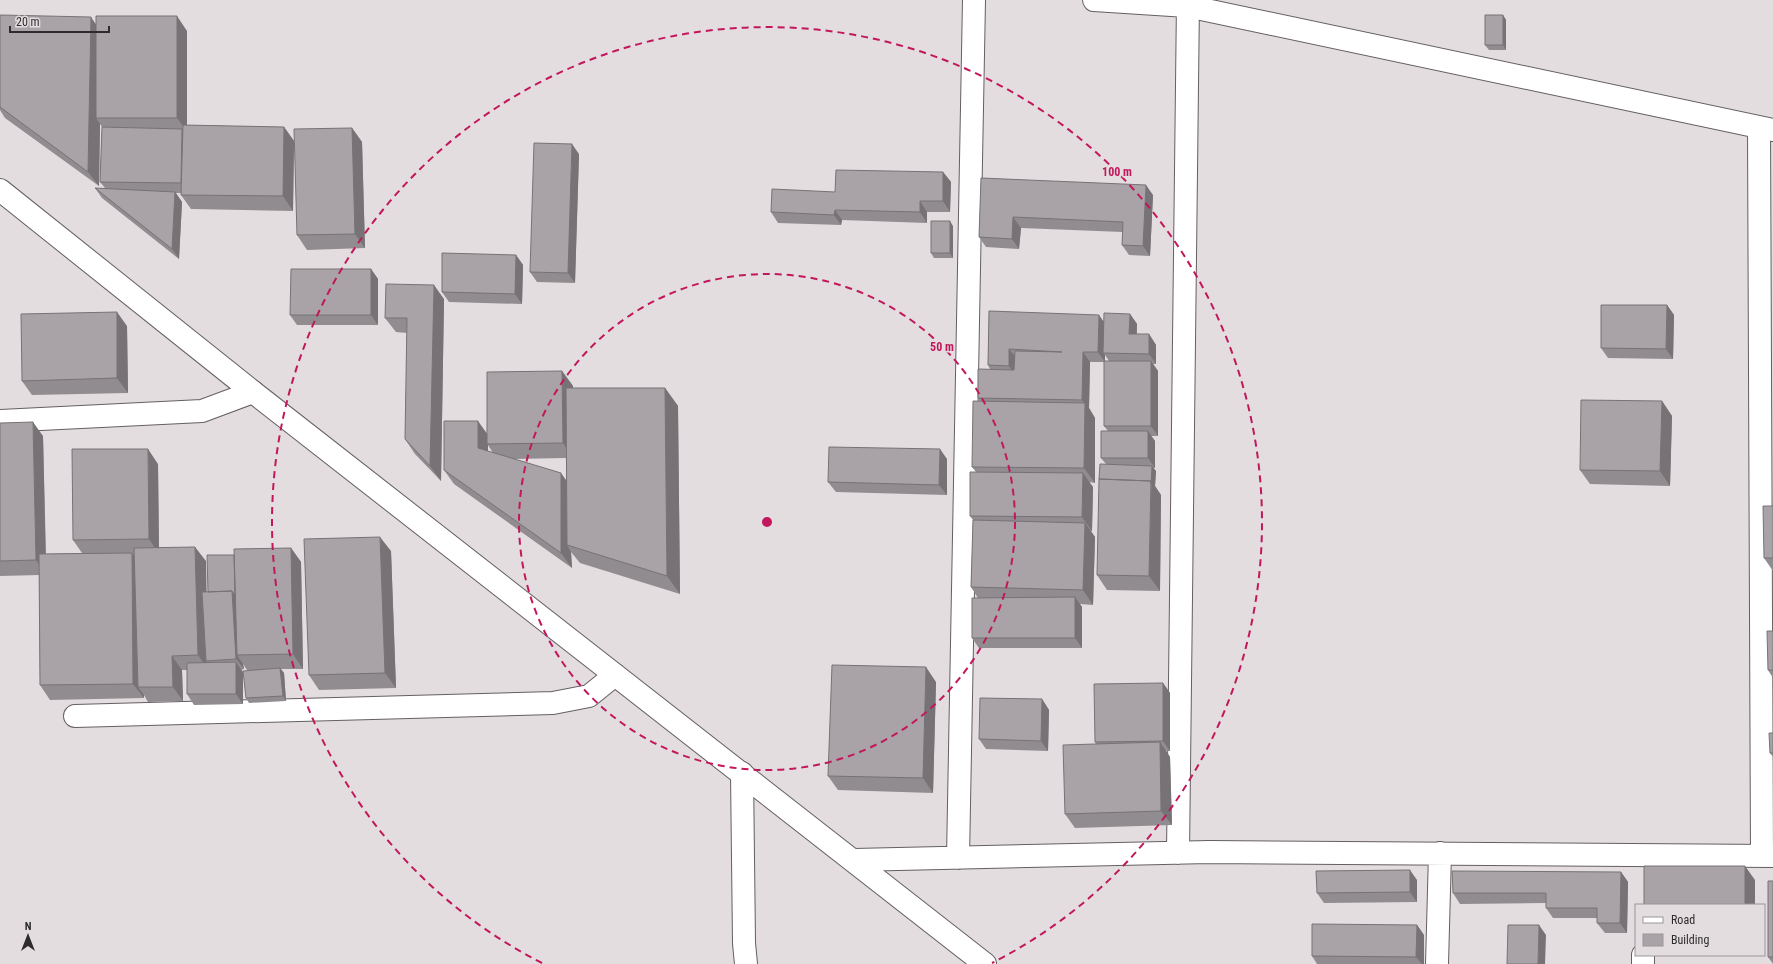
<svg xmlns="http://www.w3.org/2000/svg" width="1773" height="964" font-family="'Roboto Condensed',sans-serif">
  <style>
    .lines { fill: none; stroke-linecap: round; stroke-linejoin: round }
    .minor-casing { stroke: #655f62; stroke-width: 24 }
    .tertiary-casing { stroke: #655f62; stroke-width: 24 }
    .minor { stroke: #fff; stroke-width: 22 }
    .tertiary { stroke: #fff; stroke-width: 22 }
    .wall { fill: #918c90; fill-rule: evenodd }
    .shaded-wall { fill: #767275 }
    .building { fill: #a9a3a7; stroke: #767275 }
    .ring { fill: none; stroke: #c2185b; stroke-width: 2; stroke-dasharray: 7 5 }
    .centre { fill: #c2185b; stroke: #e3dde0; stroke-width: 2 }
    .ring-label { font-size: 12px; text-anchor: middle; font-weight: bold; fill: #c2185b; stroke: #e3dde0; stroke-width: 3; stroke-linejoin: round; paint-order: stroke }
  </style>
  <rect width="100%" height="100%" fill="#e3dde0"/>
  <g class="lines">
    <g class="minor-casing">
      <path id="minor" d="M 1094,0 L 1187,6 L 1773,130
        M 1759,127 L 1762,856
        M 0,421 L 202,411 L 253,392
        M 75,716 L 553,703 L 589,696 L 615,675
        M 742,773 L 744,943 L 746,964
        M 1178,853 L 1188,0
        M 958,858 L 974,0
        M 854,860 L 1209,852 L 1773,856
        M 1437,964 L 1440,853
        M 1643,964 L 1643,955"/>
    </g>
    <g class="tertiary-casing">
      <path id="tertiary" d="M 0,190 L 253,392 L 985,964"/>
    </g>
    <use href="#minor" class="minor"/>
    <use href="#tertiary" class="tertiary"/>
  </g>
  <path class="wall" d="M 0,15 L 96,24 L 187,31 L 187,125 L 284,127 L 294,141 L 293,211 L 191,209 L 181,195 L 181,193 L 176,193 L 182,202 L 179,259 L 102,198 L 95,188 L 105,188 L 100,182 L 102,127 L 100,124 L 99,186 L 5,118 L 0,110 Z
    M 1503,15 L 1506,20 L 1506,50 L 1489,50 L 1485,45 Z
    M 352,128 L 362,142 L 365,248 L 307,250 L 297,235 Z
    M 579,154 L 575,283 L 537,282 L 530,272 Z
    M 943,172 L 951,182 L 950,212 L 927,212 L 927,223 L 842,220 L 841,225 L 778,223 L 771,212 L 835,192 Z
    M 981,178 L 1153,195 L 1150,256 L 1129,255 L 1122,245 L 1123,232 L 1021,228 L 1019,249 L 986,247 L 979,237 Z
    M 953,226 L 953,258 L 934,258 L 931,253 Z
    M 516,255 L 523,265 L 522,304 L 449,302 L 442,292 Z
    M 371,269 L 378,279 L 378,325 L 297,325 L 290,315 Z
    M 444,299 L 441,481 L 415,454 L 405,439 L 407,333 L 396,332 L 385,318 Z
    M 1667,305 L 1674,315 L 1673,359 L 1608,358 L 1601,348 Z
    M 989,311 L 1104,321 L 1130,314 L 1137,324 L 1137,334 L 1149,334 L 1156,345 L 1156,364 L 1153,364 L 1158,371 L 1158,436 L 1151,436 L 1155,441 L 1155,468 L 1153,468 L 1156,471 L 1155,486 L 1161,495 L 1160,591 L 1107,590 L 1097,575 L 1106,464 L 1101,458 L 1108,431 L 1104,426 L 1104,362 L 1090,362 L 1089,408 L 1095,418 L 1095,483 L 1089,482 L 1093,487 L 1092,531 L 1091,531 L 1095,537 L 1093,605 L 1080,604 L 1082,607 L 1082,648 L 979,648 L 972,638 L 978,598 L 971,587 L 973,520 L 970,516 L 976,472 L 972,467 L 980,402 L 978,398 L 990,369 L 988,365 ZM 1105,355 L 1109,361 L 1105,361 Z
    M 127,326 L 128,393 L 32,395 L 22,381 Z
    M 562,371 L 573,386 L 573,388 L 665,388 L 678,406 L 680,594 L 580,563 L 571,552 L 572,568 L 454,484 L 444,470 L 487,435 ZM 488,445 L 493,453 L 488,451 ZM 566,458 L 566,481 L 513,459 Z
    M 1662,401 L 1672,416 L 1670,486 L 1590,484 L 1580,470 Z
    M 0,423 L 43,436 L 46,554 L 82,553 L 73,540 L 158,464 L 159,548 L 206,561 L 206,592 L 208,592 L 234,555 L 291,548 L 301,562 L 303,669 L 281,669 L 284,673 L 286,701 L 249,703 L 246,698 L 258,670 L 247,670 L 243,664 L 244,669 L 241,670 L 243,672 L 243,704 L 194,705 L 187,694 L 187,670 L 182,670 L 183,701 L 148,702 L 144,695 L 144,698 L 50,700 L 40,685 L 39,575 L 0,576 Z
    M 947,459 L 947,495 L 836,492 L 828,482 Z
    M 1773,506 L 1773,571 L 1764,558 Z
    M 391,551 L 396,688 L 319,690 L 309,675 Z
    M 1773,631 L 1773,678 L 1768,670 Z
    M 936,682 L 933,793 L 838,790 L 828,776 Z
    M 1163,683 L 1170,693 L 1170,751 L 1166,751 L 1170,757 L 1172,825 L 1075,828 L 1065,814 L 1096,744 L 1095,742 Z
    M 1042,699 L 1049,710 L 1048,751 L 986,749 L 979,739 Z
    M 1773,733 L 1773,757 L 1770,753 Z
    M 1621,872 L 1628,882 L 1627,933 L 1605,933 L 1597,923 L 1597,918 L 1553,918 L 1546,908 L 1546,903 L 1460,904 L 1453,893 Z
    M 1417,880 L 1417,902 L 1324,903 L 1317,893 Z
    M 1773,881 L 1773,964 L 1768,957 Z
    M 1417,925 L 1424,935 L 1424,964 L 1317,964 L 1312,956 Z"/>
  <path class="shaded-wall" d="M 1503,15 L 1506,20 L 1506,50 L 1503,45 Z
    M 177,16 L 187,31 L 187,132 L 186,130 L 177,118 Z
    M 91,17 L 101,32 L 96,118 L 100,124 L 99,186 L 88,172 Z
    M 284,127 L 294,141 L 293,211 L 283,196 Z
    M 352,128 L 362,142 L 365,248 L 355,234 Z
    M 572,144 L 579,154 L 575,283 L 568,273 Z
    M 943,172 L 951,182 L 950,212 L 943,201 Z
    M 1146,185 L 1153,195 L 1150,256 L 1143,246 Z
    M 175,192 L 182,202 L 179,259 L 172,249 Z
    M 920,201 L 927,212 L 927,223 L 920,212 Z
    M 835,210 L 842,220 L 841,225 L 834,215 Z
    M 1013,217 L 1021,228 L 1019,249 L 1012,239 Z
    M 950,221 L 953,226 L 953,258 L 950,253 Z
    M 516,255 L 523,265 L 522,304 L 515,294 Z
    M 371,269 L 378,279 L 378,325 L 371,315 Z
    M 434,285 L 444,299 L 441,481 L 430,466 Z
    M 1667,305 L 1674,315 L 1673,359 L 1666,349 Z
    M 117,312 L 127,326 L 128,393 L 117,378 Z
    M 1130,314 L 1137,324 L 1136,344 L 1129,334 Z
    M 1099,315 L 1106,325 L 1103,353 L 1105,355 L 1105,362 L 1098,352 Z
    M 1149,334 L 1156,345 L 1156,364 L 1149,354 Z
    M 1009,349 L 1017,359 L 1016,376 L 1009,366 Z
    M 1083,352 L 1090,362 L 1089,408 L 1095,418 L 1095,483 L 1084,468 L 1085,405 L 1082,400 Z
    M 1151,361 L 1158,371 L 1158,436 L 1151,426 Z
    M 562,371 L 573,386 L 573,458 L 563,443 Z
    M 665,388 L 678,406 L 680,594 L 667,576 Z
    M 1662,401 L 1672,416 L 1670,486 L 1660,471 Z
    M 478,421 L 488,435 L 488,463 L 478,448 Z
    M 33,422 L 43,436 L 46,575 L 36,560 Z
    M 1148,431 L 1155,441 L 1155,468 L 1148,458 Z
    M 148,449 L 158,464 L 159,554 L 149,539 Z
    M 940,449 L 947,459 L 947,495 L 939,485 Z
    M 1152,466 L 1156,471 L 1155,486 L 1161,495 L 1160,591 L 1149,576 Z
    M 561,473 L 571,487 L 567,545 L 571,552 L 572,568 L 561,553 Z
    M 1083,473 L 1093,487 L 1092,531 L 1082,517 Z
    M 1085,523 L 1095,537 L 1093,605 L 1083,590 Z
    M 380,537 L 391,551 L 396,688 L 385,673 Z
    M 195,547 L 206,561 L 208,661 L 206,661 L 208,664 L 208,670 L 198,655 Z
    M 291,548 L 301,562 L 303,669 L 293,654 Z
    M 132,553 L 142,567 L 138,687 L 144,695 L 144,698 L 133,684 Z
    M 239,560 L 237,655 L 243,664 L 244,669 L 236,659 L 232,591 Z
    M 1075,597 L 1082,607 L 1082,648 L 1075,638 Z
    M 172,656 L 182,670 L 183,701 L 173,687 Z
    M 236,662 L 243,672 L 243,704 L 236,694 Z
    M 926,667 L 936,682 L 933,793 L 923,778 Z
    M 280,668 L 284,673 L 286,701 L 283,696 Z
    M 1163,683 L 1170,693 L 1170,751 L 1163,741 Z
    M 1042,699 L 1049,710 L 1048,751 L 1041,741 Z
    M 1160,742 L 1170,757 L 1172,825 L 1161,811 Z
    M 1745,866 L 1755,880 L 1755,905 L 1745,905 Z
    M 1410,870 L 1417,880 L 1417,902 L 1410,892 Z
    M 1621,872 L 1628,882 L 1627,933 L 1620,923 Z
    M 1417,925 L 1424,935 L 1424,964 L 1422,964 L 1416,957 Z
    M 1539,925 L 1546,935 L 1545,964 L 1538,964 Z"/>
  <path class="building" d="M 0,15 L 91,17 L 88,172 L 0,107 Z
    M 1485,15 L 1503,15 L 1503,45 L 1485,45 Z
    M 96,16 L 177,16 L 177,118 L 96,118 Z
    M 183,125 L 284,127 L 283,196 L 181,195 Z
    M 102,127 L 182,129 L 181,183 L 100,182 Z
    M 352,128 L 355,234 L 297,235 L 294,129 Z
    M 534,143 L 572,144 L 568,273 L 530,272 Z
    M 836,170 L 943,172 L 943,201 L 920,201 L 920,212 L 835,210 L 834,215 L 771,212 L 772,189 L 835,192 Z
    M 981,178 L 1146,185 L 1143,246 L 1122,245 L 1123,222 L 1013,217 L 1012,239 L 979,237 Z
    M 95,188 L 175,192 L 172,249 Z
    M 931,221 L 950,221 L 950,253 L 931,253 Z
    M 442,253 L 516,255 L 515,294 L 442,292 Z
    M 291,269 L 371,269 L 371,315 L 290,315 Z
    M 386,284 L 434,285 L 430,466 L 405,439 L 407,318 L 385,318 Z
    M 1601,305 L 1667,305 L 1666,349 L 1601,348 Z
    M 989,311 L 1099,315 L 1098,352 L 1083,352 L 1082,400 L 978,398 L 978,369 L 1014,370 L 1015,351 L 1062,352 L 1009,349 L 1009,366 L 988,365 Z
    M 117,312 L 117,378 L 22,381 L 21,314 Z
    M 1104,313 L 1130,314 L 1129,334 L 1149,334 L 1149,354 L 1103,353 Z
    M 1104,361 L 1151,361 L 1151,426 L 1104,426 Z
    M 562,371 L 563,443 L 487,444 L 487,372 Z
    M 566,388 L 665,388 L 667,576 L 567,545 Z
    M 1581,400 L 1662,401 L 1660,471 L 1580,470 Z
    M 973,401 L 1085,403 L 1084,468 L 972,467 Z
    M 444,421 L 478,421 L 478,448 L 561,473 L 561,553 L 444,470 Z
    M 33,422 L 36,560 L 0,561 L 0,423 Z
    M 1101,431 L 1148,431 L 1148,458 L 1101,458 Z
    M 829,447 L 940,449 L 939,485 L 828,482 Z
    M 72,449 L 148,449 L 149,539 L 73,540 Z
    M 1100,464 L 1152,466 L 1151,484 L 1151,481 L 1099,479 Z
    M 970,472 L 1083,473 L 1082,517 L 970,516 Z
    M 1099,479 L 1151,481 L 1149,576 L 1097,575 Z
    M 1763,506 L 1773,506 L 1773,558 L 1764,558 Z
    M 973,520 L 1085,523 L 1083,590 L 971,587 Z
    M 380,537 L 385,673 L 309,675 L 304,539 Z
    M 195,547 L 198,655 L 172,656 L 173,687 L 138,687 L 134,548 Z
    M 291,548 L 293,654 L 237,655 L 234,549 Z
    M 132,553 L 133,684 L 40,685 L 39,554 Z
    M 207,555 L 234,555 L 235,595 L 232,591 L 208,592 Z
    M 232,591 L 236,659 L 206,661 L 202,592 Z
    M 1075,597 L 1075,638 L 972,638 L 972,598 Z
    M 1767,631 L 1773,631 L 1773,670 L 1768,670 Z
    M 236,662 L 236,694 L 187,694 L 187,663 Z
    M 832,665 L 926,667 L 923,778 L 828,776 Z
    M 280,668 L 283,696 L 246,698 L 243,671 Z
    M 1163,683 L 1163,741 L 1095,742 L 1094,684 Z
    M 980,698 L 1042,699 L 1041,741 L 979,739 Z
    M 1769,733 L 1773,733 L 1773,753 L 1770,753 Z
    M 1160,742 L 1161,811 L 1065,814 L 1063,745 Z
    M 1644,866 L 1745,866 L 1745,905 L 1644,905 Z
    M 1410,870 L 1410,892 L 1317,893 L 1316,871 Z
    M 1452,871 L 1621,872 L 1620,923 L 1597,923 L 1597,908 L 1546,908 L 1546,893 L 1453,893 Z
    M 1768,881 L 1773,881 L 1773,957 L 1768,957 Z
    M 1312,924 L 1417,925 L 1416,957 L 1312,956 Z
    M 1508,925 L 1539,925 L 1538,964 L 1507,964 Z"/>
  <g class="ring">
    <circle cx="767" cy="522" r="248"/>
    <path d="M542 963A495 495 0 1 1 992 963"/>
  </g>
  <circle cx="767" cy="522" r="6" class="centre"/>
  <g class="ring-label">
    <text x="1117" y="176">100 m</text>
    <text x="942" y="351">50 m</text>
  </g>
  <rect x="1635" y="904" width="130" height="52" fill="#e3dde0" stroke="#9a9698"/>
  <rect x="1643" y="917" width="20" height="6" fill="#ffffff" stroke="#9a9698"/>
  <text x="1671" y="924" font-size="12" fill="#2d2b2c">Road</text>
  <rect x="1643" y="934" width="20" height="12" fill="#a9a3a7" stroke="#9a9698"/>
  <text x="1671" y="944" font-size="12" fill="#2d2b2c">Building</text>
  <g transform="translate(28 936)" stroke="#e3dde0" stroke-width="3" paint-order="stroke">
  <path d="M0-3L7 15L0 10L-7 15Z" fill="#2d2b2c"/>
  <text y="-6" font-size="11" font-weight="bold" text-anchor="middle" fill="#2d2b2c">N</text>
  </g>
  <path d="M10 26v6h99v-6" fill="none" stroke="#2d2b2c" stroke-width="2"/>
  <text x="16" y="26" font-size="12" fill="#2d2b2c" stroke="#e3dde0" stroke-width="3" paint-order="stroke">20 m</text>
</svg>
